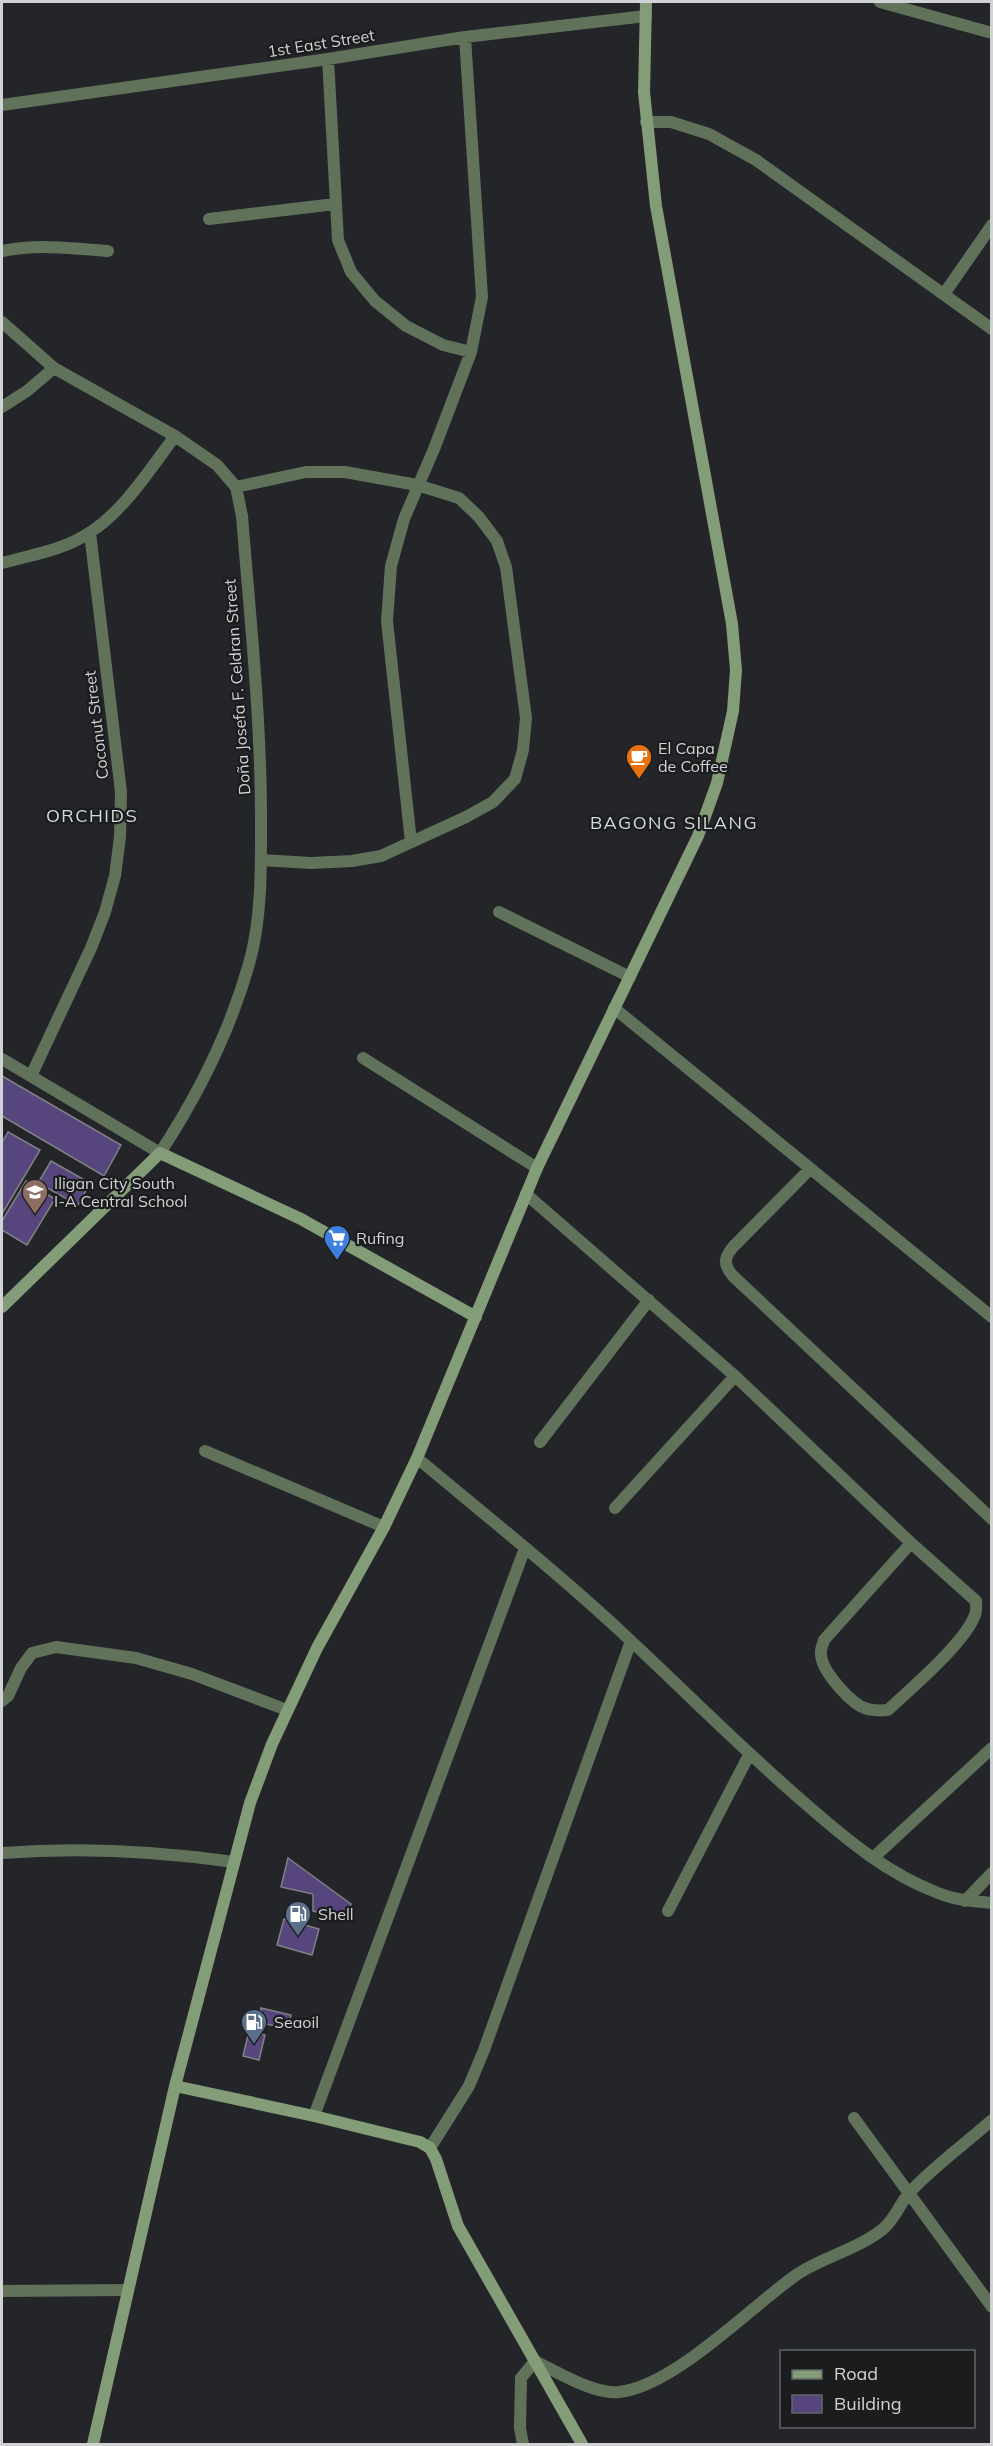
<svg xmlns="http://www.w3.org/2000/svg" width="993" height="2446" font-family="Mulish,sans-serif">
  <style>
    .building { fill: #57467d; stroke: #818084; stroke-width: 1.5 }
    .lines { fill: none; stroke-linecap: round; stroke-linejoin: round }
    .street { stroke: #61725b; stroke-width: 12 }
    .secondary { stroke: #839d79; stroke-width: 12 }
    .labels { text-anchor: middle; dominant-baseline: central; stroke-width: 4.5; stroke-linejoin: round; paint-order: stroke }
    .street-label { font-size: 16px; fill: #d1d2d4; stroke: #1a1c1e }
    .poi-label { font-size: 16px; fill: #d1d2d4; stroke: #1a1c1e; text-anchor: start }
    .neighbourhood-label { font-size: 18px; letter-spacing: 1.5px; fill: #d7dadd; stroke: #1a1c1e }
  </style>
  <rect width="100%" height="100%" fill="#232528"/>
  <path class="building" d="M 2,1076 L 121,1145 L 104,1176 L 2,1116 Z
    M 8,1132 L 40,1150 L 2,1214 L 2,1143 Z
    M 51,1161 L 90,1183 L 78,1205 L 38,1183 Z
    M 26,1181 L 55,1199 L 27,1245 L 2,1230 L 2,1221 Z
    M 288,1858 L 351,1904 L 347,1921 L 313,1911 L 313,1894 L 281,1887 Z
    M 284,1919 L 319,1929 L 312,1955 L 277,1945 Z
    M 261,2008 L 291,2015 L 288,2029 L 258,2022 Z
    M 249,2031 L 265,2035 L 259,2060 L 243,2056 Z"/>
  <g class="lines">
    <path class="street" d="M 880,2 L 992,33
      M 328,59 L 338,240 L 351,272 L 375,301 L 406,326 L 443,345 L 471,352
      M 2,105 L 328,59 L 465,37 L 646,16
      M 646,122 L 671,122 L 709,134 L 756,160 L 992,329
      M 209,219 L 335,204
      M 2,251 C 37,244 72,248 108,251
      M 944,294 L 992,225
      M 2,322 L 54,368 L 175,436 L 217,465 L 236,487 L 242,516 C 250,617 261,718 261,820 C 261,868 262,918 249,964 C 230,1031 198,1095 160,1153 L 2,1059
      M 2,407 L 27,391 L 54,368
      M 236,487 L 306,472 L 345,472 L 417,485 L 459,498 L 479,517 L 497,541 L 506,567 L 526,718 L 523,750 L 515,779 L 493,802 L 466,817 L 381,856 L 352,861 L 311,863 L 261,860
      M 2,563 C 31,555 64,550 89,533 C 123,512 151,468 175,436
      M 411,842 L 387,621 L 391,566 L 404,519 L 434,449 L 471,352 L 482,297 L 465,37
      M 499,912 L 630,977
      M 614,1008 L 992,1317
      M 363,1058 L 537,1168
      M 31,1076 L 91,948 L 105,912 L 115,876 L 120,837 L 121,792 L 90,533
      M 810,1169 L 733,1247 C 724,1258 723,1264 733,1276 L 992,1519
      M 526,1194 L 735,1376 L 911,1543 L 976,1601 C 976,1606 977,1610 975,1615 C 964,1644 911,1688 888,1710 C 878,1711 869,1711 860,1706 C 847,1698 821,1670 821,1654 C 820,1650 823,1644 824,1640 L 911,1543
      M 540,1442 L 649,1300
      M 205,1451 L 384,1527
      M 417,1458 C 489,1518 563,1577 631,1641 C 690,1696 746,1753 807,1805 C 847,1840 888,1874 938,1893 C 955,1900 973,1901 992,1903
      M 615,1508 L 735,1376
      M 2,1701 L 8,1696 L 21,1668 L 32,1653 L 56,1647 L 136,1658 L 192,1674 L 287,1710
      M 2,1853 C 79,1847 157,1851 234,1862
      M 873,1858 L 992,1748
      M 965,1901 L 992,1873
      M 668,1911 L 749,1755
      M 314,2116 L 525,1548
      M 854,2118 L 992,2307
      M 430,2148 L 469,2086 L 484,2050 L 631,1641
      M 2,2291 L 127,2290
      M 523,2444 L 520,2428 L 521,2378 L 535,2361 C 557,2372 595,2395 619,2392 C 674,2387 752,2305 799,2273 C 826,2256 858,2249 883,2229 C 895,2219 900,2203 910,2192 C 934,2166 965,2144 992,2120"/>
    <path class="secondary" d="M 2,1307 L 160,1153 L 301,1219 L 476,1317
      M 175,2086 L 314,2116 L 420,2142 L 430,2148 L 436,2159 L 458,2226 L 582,2444
      M 93,2444 L 175,2086 L 250,1803 L 272,1744 L 317,1648 L 384,1527 L 417,1458 L 537,1168 L 698,836 L 717,783 L 733,711 L 736,670 L 732,624 L 656,206 L 644,92 L 646,2"/>
  </g>
  <defs>
    <g id="cafe-pin" transform="scale(1.35)"><path d="M0 17L-7.5 6A9.5 9.5 0 1 1 7.5 6Z" fill="#e8710a" stroke="#1a1c1e"/><path d="M-5.5-4.5H6V0H3Q3 3.5 0 3.5H-2.5Q-5.5 3.5-5.5 0ZM3-3.2v2h1.7v-2ZM-6 4.5H4V6H-6Z" fill="#fff"/></g>
    <g id="school-pin" transform="scale(1.35)"><path d="M0 17L-7.5 6A9.5 9.5 0 1 1 7.5 6Z" fill="#8d6e63" stroke="#1a1c1e"/><path d="M0-5L7-2L0 1L-7-2ZM-4 1L0 2.5L4 1V4Q0 6-4 4Z" fill="#fff"/></g>
    <g id="supermarket-pin" transform="scale(1.35)"><path d="M0 17L-7.5 6A9.5 9.5 0 1 1 7.5 6Z" fill="#3f7fe0" stroke="#1a1c1e"/><path d="M-6-5.5h2.5l.6 2H6L4.5 2H-2.5L-4.4-4H-6ZM-1.5 3.2a1.3 1.3 0 1 0 .1 0ZM3 3.2a1.3 1.3 0 1 0 .1 0Z" fill="#fff"/></g>
    <g id="fuel-pin" transform="scale(1.35)"><path d="M0 17L-7.5 6A9.5 9.5 0 1 1 7.5 6Z" fill="#5c6f8a" stroke="#1a1c1e"/><path d="M-5.5-6h7V0h2V4h1.3V-2.5L3-4.5l.8-.8L6-3V5H2.5V1h-1V6h-7ZM-4.2-4.7v3.2H.2V-4.7Z" fill="#fff"/></g>
  </defs>
  <g fill-rule="evenodd">
    <use href="#cafe-pin" x="639" y="757"/>
    <use href="#school-pin" x="35" y="1192"/>
    <use href="#supermarket-pin" x="337" y="1238"/>
    <use href="#fuel-pin" x="298" y="1914"/>
    <use href="#fuel-pin" x="254" y="2022"/>
  </g>
  <g class="labels">
    <g class="street-label">
      <text transform="translate(321 43) rotate(-9)">1st East Street</text>
      <text transform="translate(237 687) rotate(-94)">Doña Josefa F. Celdran Street</text>
      <text transform="translate(96 725) rotate(-97)">Coconut Street</text>
    </g>
    <g class="poi-label">
      <text x="658" y="748">El Capa<tspan x="658" dy="18">de Coffee</tspan></text>
      <text x="54" y="1183">Iligan City South<tspan x="54" dy="18">I-A Central School</tspan></text>
      <text x="356" y="1238">Rufing</text>
      <text x="318" y="1914">Shell</text>
      <text x="274" y="2022">Seaoil</text>
    </g>
    <g class="neighbourhood-label">
      <text x="92" y="815">ORCHIDS</text>
      <text x="674" y="822">BAGONG SILANG</text>
    </g>
  </g>
  <rect width="993" height="2446" fill="none" stroke="#d1d2d4" stroke-width="6"/>
  <rect x="780" y="2350" width="195" height="78" fill="#1a1c1e" stroke="#636567" stroke-width="1.5"/>
  <rect x="792" y="2370" width="30" height="9" fill="#839d79" stroke="#636567" stroke-width="1.5"/>
  <text x="834" y="2380" font-size="18" fill="#d1d2d4">Road</text>
  <rect x="792" y="2395" width="30" height="18" fill="#57467d" stroke="#636567" stroke-width="1.5"/>
  <text x="834" y="2410" font-size="18" fill="#d1d2d4">Building</text>
</svg>
